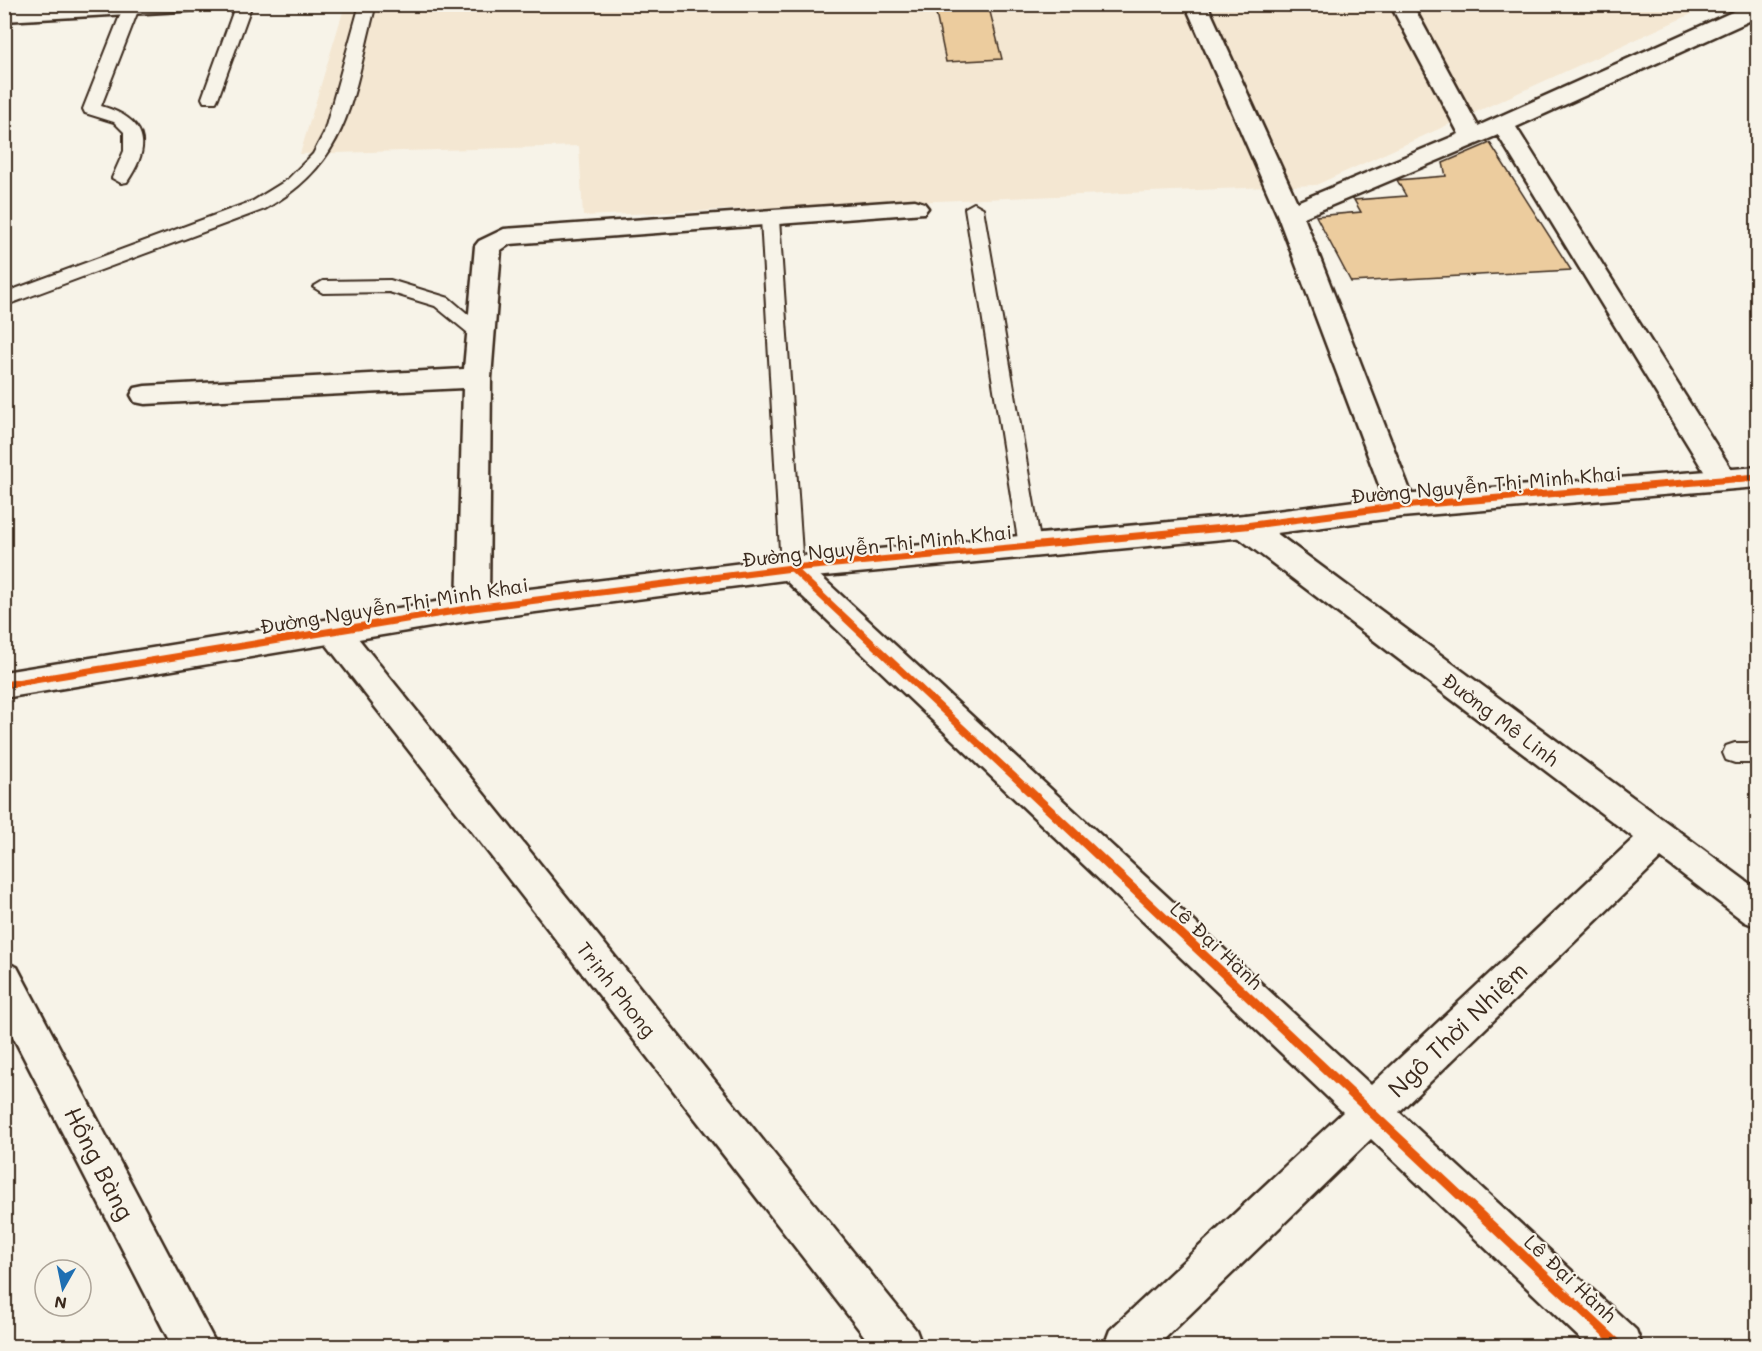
<svg xmlns="http://www.w3.org/2000/svg" width="1762" height="1351" font-family="Mali,sans-serif">
  <style>
    .built { fill: #f4e7d2 }
    .building { fill: #eccc9e; stroke: #3b2a1e; stroke-width: 1.5 }
    .lines { fill: none; stroke-linecap: round; stroke-linejoin: round }
    .lane-casing { stroke: #3b2a1e; stroke-width: 4 }
    .street-casing { stroke: #3b2a1e; stroke-width: 5 }
    .secondary-casing { stroke: #3b2a1e; stroke-width: 5 }
    .lane { fill: #f7f3e8; fill-rule: evenodd }
    .street { fill: #f7f3e8; fill-rule: evenodd }
    .secondary { fill: #f7f3e8; fill-rule: evenodd }
    .cycleway-far1-casing { stroke: #f7f3e8; stroke-width: 10 }
    .cycleway-casing { stroke: #f7f3e8; stroke-width: 13 }
    .cycleway-far1 { stroke: #e8590c; stroke-width: 7 }
    .cycleway { stroke: #e8590c; stroke-width: 9 }
    .labels { text-anchor: middle; dominant-baseline: central; stroke-width: 4.5; stroke-linejoin: round; paint-order: stroke }
    .street-label { font-size: 20px; fill: #3b2a1e; stroke: #f7f3e8 }
    .near-street-label { font-size: 24px; fill: #3b2a1e; stroke: #f7f3e8 }
  </style>
  <rect width="100%" height="100%" fill="#f7f3e8"/>
  <filter id="ink" filterUnits="userSpaceOnUse"><feTurbulence type="fractalNoise" baseFrequency=".0167" numOctaves="2"/><feDisplacementMap in="SourceGraphic" scale="12" xChannelSelector="R" yChannelSelector="G"/><feConvolveMatrix kernelMatrix="1 2 1 2 8 2 1 2 1" color-interpolation-filters="sRGB"/></filter>
  <g filter="url(#ink)">
    <path class="built" d="M 345,5 L 1711,5 L 1316,185 L 583,216 L 579,146 L 300,154 Z"/>
    <path class="building" d="M 934,4 L 988,4 L 1002,59 L 946,62 Z
      M 1490,143 L 1571,270 L 1351,282 L 1316,216 L 1361,212 L 1354,200 L 1406,196 L 1397,180 L 1446,176 L 1443,163 Z"/>
    <g class="lines">
      <g class="lane-casing">
        <path id="lane" d="M 136,4 L 139,8 L 101,106 C 145,119 154,143 127,182 L 121,183 L 112,178 L 124,151 L 124,132 L 114,122 L 85,113 L 83,109 L 123,8 L 125,5 Z
          M 236,4 L 252,4 L 218,98 L 216,102 L 204,102 L 202,98 Z
          M 360,4 L 376,4 C 352,93 353,160 265,209 L 4,306 L 4,293 L 253,201 L 287,180 L 313,154 L 324,133 Z
          M 974,203 L 983,208 L 1041,546 L 1038,552 L 1030,554 L 1022,552 L 1019,546 L 965,208 Z
          M 770,213 L 779,219 L 803,568 L 800,574 L 792,576 L 784,574 L 781,568 L 761,219 Z
          M 390,280 L 449,298 L 490,333 L 487,337 L 473,337 L 435,306 L 389,292 L 323,293 L 313,287 L 323,281 Z
          M 1735,743 L 1758,743 L 1758,763 L 1735,763 L 1726,760 L 1723,753 L 1726,746 Z"/>
      </g>
      <g class="street-casing">
        <path id="street" d="M 75,4 L 210,4 L 208,9 L 200,10 L 4,21 L 4,8 Z
          M 1185,4 L 1207,4 L 1297,202 L 1459,134 L 1390,4 L 1412,4 L 1478,126 L 1750,4 L 1758,4 L 1758,17 L 1516,127 L 1733,472 L 1738,479 L 1733,486 L 1723,489 L 1713,486 L 1498,135 L 1304,217 L 1416,506 L 1412,514 L 1401,517 L 1390,514 L 1277,214 Z
          M 915,200 L 924,203 L 928,208 L 924,213 L 510,244 L 501,250 L 491,378 L 489,608 L 484,616 L 473,620 L 462,616 L 457,608 L 463,388 L 145,404 L 135,402 L 131,395 L 135,388 L 145,386 L 464,369 L 475,246 L 479,241 L 504,229 Z
          M 1245,515 L 1256,518 L 1758,890 L 1758,927 L 1745,922 L 1661,858 L 1399,1112 L 1636,1330 L 1642,1346 L 1588,1346 L 1371,1139 L 1157,1346 L 1104,1346 L 1110,1330 L 1343,1112 L 781,576 L 776,568 L 781,560 L 792,557 L 803,560 L 1371,1085 L 1634,838 L 1234,534 L 1230,526 L 1234,518 Z
          M 334,619 L 345,622 L 916,1330 L 922,1346 L 872,1346 L 323,640 L 318,631 L 323,622 Z"/>
      </g>
      <g class="secondary-casing">
        <path id="secondary" d="M 1758,467 L 1758,487 L 1401,517 L 1245,537 L 792,579 L 473,620 L 4,698 L 4,672 L 473,596 L 792,557 L 1245,515 L 1401,495 Z
          M 4,962 L 17,967 L 217,1346 L 172,1346 L 4,1019 Z"/>
      </g>
      <use href="#lane" class="lane"/>
      <use href="#street" class="street"/>
      <use href="#secondary" class="secondary"/>
      <g class="cycleway-far1-casing">
        <path id="cycleway-far1" d="M 792,568 L 1027,789
          M 4,685 L 473,608 L 792,568 L 1245,526 L 1401,506 L 1758,477"/>
      </g>
      <g class="cycleway-casing">
        <path id="cycleway" d="M 1025,787 L 1620,1346"/>
      </g>
      <use href="#cycleway-far1" class="cycleway-far1"/>
      <use href="#cycleway" class="cycleway"/>
    </g>
  </g>
  <g class="labels">
    <g class="street-label">
      <text transform="translate(1486 484) rotate(-5)">Đường Nguyễn Thị Minh Khai</text>
      <text transform="translate(877 545) rotate(-6)">Đường Nguyễn Thị Minh Khai</text>
      <text transform="translate(394 605) rotate(-9)">Đường Nguyễn Thị Minh Khai</text>
      <text transform="translate(1501 719) rotate(37)">Đường Mê Linh</text>
      <text transform="translate(1217 945) rotate(43)">Lê Đại Hành</text>
      <text transform="translate(617 989) rotate(52)">Trịnh Phong</text>
      <text transform="translate(1571 1278) rotate(43)">Lê Đại Hành</text>
    </g>
    <g class="near-street-label">
      <text transform="translate(1457 1029) rotate(-44)">Ngô Thời Nhiệm</text>
      <text transform="translate(100 1163) rotate(63)">Hồng Bàng</text>
    </g>
  </g>
  <rect width="1762" height="1351" fill="none" stroke="#f7f3e8" stroke-width="24"/>
  <rect x="12" y="12" width="1738" height="1327" fill="none" stroke="#3b2a1e" stroke-width="2" filter="url(#ink)"/>
  <g transform="translate(63 1288) rotate(189)"><circle r="28" fill="#f7f3e8" stroke="#aca397" stroke-width="1.5"/>
  <path d="M0-4.5L10 22L0 15L-10 22Z" fill="#1f6fb2"/>
  <text y="-9" font-size="16" font-weight="bold" text-anchor="middle" fill="#3b2a1e">N</text>
  </g>
</svg>
